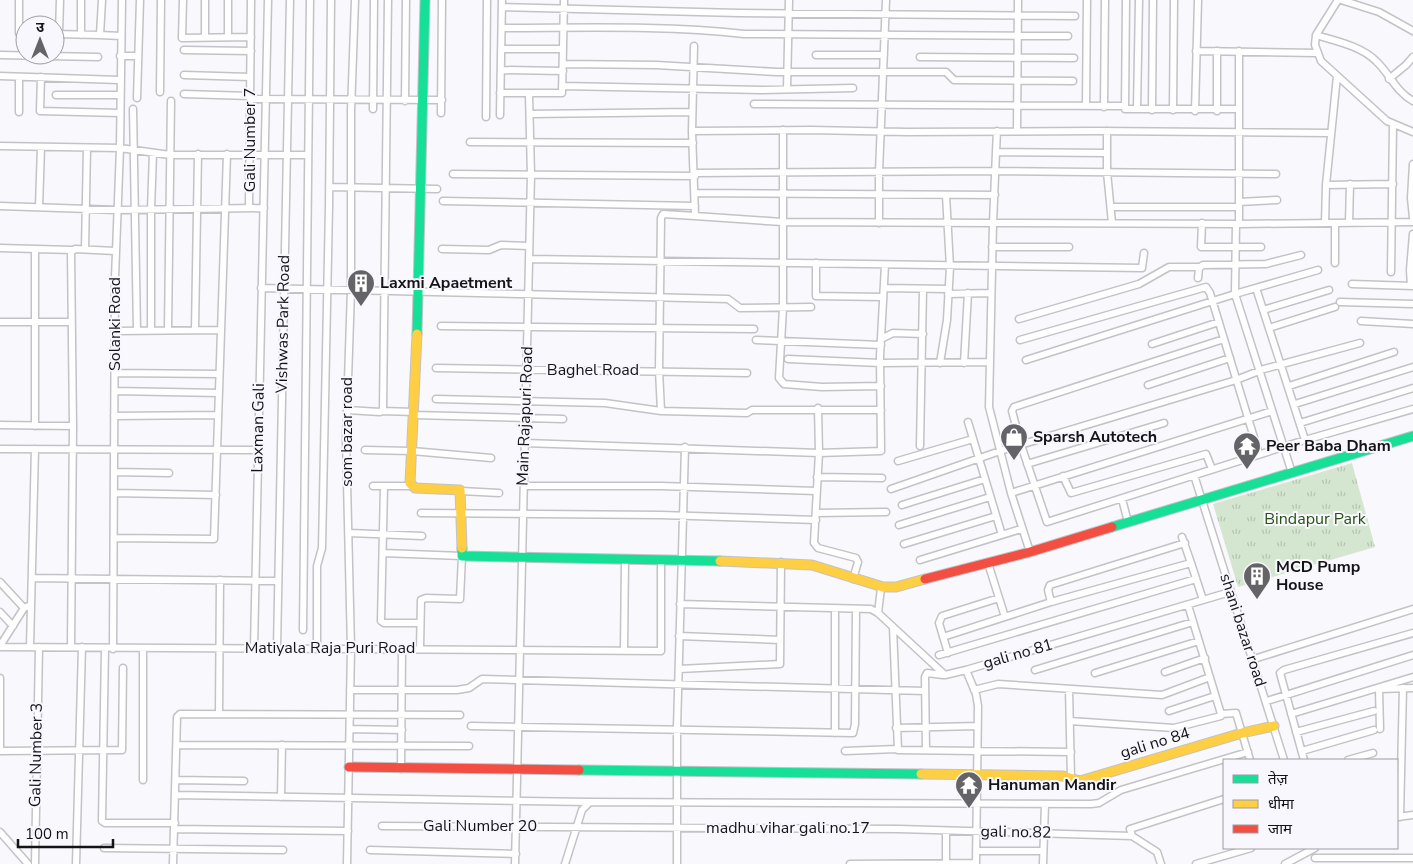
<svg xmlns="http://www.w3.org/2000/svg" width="1413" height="864" font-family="'Nunito Sans','Noto Sans Devanagari',sans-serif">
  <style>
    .grass { fill: url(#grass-tufts) }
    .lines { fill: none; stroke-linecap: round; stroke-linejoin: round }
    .street-casing { stroke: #c3c2c6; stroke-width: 9 }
    .fast-casing { stroke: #c3c2c6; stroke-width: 11 }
    .slow-casing { stroke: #c3c2c6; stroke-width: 11 }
    .jam-casing { stroke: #c3c2c6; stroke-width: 11 }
    .street { stroke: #fefeff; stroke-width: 6 }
    .fast { stroke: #16e098; stroke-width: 9 }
    .slow { stroke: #ffcf43; stroke-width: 9 }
    .jam { stroke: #f24e42; stroke-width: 9 }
    .labels { text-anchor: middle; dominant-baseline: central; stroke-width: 4; stroke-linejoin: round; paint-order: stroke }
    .street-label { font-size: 16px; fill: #141417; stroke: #f8f7fe }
    .poi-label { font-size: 16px; font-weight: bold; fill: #141417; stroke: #f8f7fe; text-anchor: start }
    .park-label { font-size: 16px; fill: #265112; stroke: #f8f7fe }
  </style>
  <defs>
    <pattern id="grass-tufts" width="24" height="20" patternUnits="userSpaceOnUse" patternTransform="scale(1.25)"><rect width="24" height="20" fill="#d5e6d0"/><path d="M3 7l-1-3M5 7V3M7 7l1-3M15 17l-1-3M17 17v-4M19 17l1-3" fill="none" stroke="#b6c4b2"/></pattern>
  </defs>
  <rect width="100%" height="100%" fill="#f9f8fd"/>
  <path class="grass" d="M 1352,463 L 1375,547 L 1238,587 L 1213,504 Z"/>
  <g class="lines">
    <g class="street-casing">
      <path id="street" d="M 19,0 L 19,33 L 25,35
        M 183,0 L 182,38 L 251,37
        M 228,0 L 228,37
        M 1126,0 L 1125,109 L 1239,109
        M 1338,0 L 1316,35 L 1315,45 L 1321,61 L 1387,121 L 1413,132
        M 1341,0 L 1379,12 L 1413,31
        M 502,7 L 739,13 L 1075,16
        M 502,28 C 583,28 663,25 744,34 L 1068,36
        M 55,34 L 100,35 L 102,0
        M 59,34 L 60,0
        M 81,35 L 81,0
        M 100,35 L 121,36
        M 1316,35 C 1336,41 1361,46 1376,61 C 1390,74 1396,92 1413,101
        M 205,37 L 205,0
        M 501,49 L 563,49
        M 184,50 L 251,51
        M 1196,51 L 1317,53
        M 1217,51 L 1217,111
        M 1239,51 L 1239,224
        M 0,55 L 98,57
        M 816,55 L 884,55
        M 120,56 L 138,56
        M 920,57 L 1074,58
        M 563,64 L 656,65 L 777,72 L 946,72 L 954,80 L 1073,81
        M 501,70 L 563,71
        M 184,75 L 250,77
        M 0,76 L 119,80
        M 41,77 L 40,111 L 120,113
        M 1389,79 L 1406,65 L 1413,57
        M 562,86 L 762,90 L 853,88
        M 787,89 L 789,0
        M 160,92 L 161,0
        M 500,93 L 530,93
        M 184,94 L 250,96
        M 56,95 L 120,95
        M 137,98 L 140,0
        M 250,99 L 442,100
        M 405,101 L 406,0
        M 754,104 L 1124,106
        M 1086,105 L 1087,0
        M 1104,107 L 1105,0
        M 133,109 L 137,330
        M 373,109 L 374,0
        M 1137,109 L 1139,0
        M 1152,110 L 1153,0
        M 1173,110 L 1174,0
        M 1195,111 L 1198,0
        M 19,112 L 19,77
        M 441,113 L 442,0
        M 530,114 L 692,112
        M 500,115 L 502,0
        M 486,117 L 487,0
        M 783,130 L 783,308 L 779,378 L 784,384 L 822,387 L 881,386
        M 692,131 L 811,130 L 907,132 L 1096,131 L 1331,133
        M 997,131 L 996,152 L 1107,153
        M 1017,131 L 1018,0
        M 1107,131 L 1107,172 L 1112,223
        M 470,142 L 693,143
        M 0,146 L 120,148 L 170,155 L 308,155
        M 996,152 L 993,223 L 1239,224 L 1413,222
        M 1413,164 L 1411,198 L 1413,218
        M 695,173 L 996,171 L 1276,174
        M 453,174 L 695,176
        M 1326,185 L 1337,76
        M 329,187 L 437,189
        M 696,193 L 995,195
        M 443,201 L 695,206
        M 1239,202 L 1277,200
        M 0,206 L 118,210 L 264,208
        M 39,207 L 41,147
        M 1111,207 L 1239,207
        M 249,208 L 251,0
        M 695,216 L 782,222 L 993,223 L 989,407 L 1011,493 L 1030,552
        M 879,223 L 879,172 L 886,0
        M 1202,223 L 1201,247 L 1261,247
        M 1325,223 L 1326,185 L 1393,184
        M 1335,223 L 1335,263
        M 1349,223 L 1350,184
        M 1236,224 L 1235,294 L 1292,473
        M 992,247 L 1069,247
        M 0,248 L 72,250
        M 85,249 L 87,148
        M 442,249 L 489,250 L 501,245 L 529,246
        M 529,259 L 1142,268 L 1144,253
        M 816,263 L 816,296 L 883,297
        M 1391,272 L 1393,125
        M 1198,278 L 1199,268 L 1203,265 L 1266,264 L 1301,255
        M 1352,284 L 1413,286
        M 1411,286 L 1410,270 L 1413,234
        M 261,288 L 728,299 L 740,308 L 811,307
        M 884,288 L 948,289
        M 1256,288 L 1305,440
        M 948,294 L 990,293
        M 1340,302 L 1413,304
        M 1263,310 L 1329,290
        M 1019,319 L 1139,284 L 1169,267 L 1200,267
        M 1361,321 L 1413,324
        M 0,322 L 71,322
        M 441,326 L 754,329
        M 1269,328 L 1335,307
        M 151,330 L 151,210 L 153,153
        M 168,330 L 171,101
        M 195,330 L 198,154
        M 115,331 L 221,330
        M 881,339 L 893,333 L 923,334
        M 1224,339 L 1014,407 L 1012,411 L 1021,445 L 1047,522 L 1305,440 L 1413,409
        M 756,340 L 881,345
        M 1020,340 L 1206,287 L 1210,293 L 1259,454
        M 1152,344 L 1219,322
        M 788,359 L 880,363 L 989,362
        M 1026,360 L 1235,294 L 1318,270
        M 940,363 L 947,320 L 950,267 L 946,195
        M 964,363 L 968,293
        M 436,368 L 747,373
        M 115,373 L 219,374
        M 1148,385 L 1230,358
        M 1289,386 L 1394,352
        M 115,391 L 219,393
        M 436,399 L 605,403 L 661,411 L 747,413 L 752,410 L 881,410
        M 1295,404 L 1413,367
        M 818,408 L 819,453 L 814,543 L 818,548 L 856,558 L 858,562 L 853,579
        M 347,410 L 380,412 L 383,410 L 388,0
        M 382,411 L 414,412
        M 661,411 L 659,370 L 661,218 L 663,214 L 695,216 L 692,131 L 694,46
        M 414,415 L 563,419
        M 114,416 L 218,415
        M 968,422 L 1002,535
        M 1300,423 L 1413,388
        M 0,425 L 73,426 L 71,647
        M 35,426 L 35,249
        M 73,426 L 71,252 L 75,249 L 115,251
        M 525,443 L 819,453 L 881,451 L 880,356 L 885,265
        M 920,446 L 923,289
        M 0,449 L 258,450
        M 365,450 L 412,451 L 491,458
        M 898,461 L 973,439
        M 1027,464 L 1164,423
        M 114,472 L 169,473
        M 1194,475 L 1284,760
        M 1063,476 L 1071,493 L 1206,454 L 1212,469
        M 817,477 L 882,478
        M 373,486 L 410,486
        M 384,486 L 381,621 L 384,623 L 420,623
        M 524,486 L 661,486 L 816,491
        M 891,489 L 1000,451 L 1236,380 L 1264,369 L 1360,343
        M 461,491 L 499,493
        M 114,493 L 216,495
        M 1011,493 L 1272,411
        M 1122,499 L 1128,522
        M 902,505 L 985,479
        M 421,513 L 661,515 L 816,520
        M 816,513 L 886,512
        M 899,525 L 990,497
        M 350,533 L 422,536
        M 1182,537 L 1191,563
        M 115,538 L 214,539 L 227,154
        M 904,544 L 996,516
        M 383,553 L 462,556 L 460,599 L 426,598 L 421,600 L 420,648
        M 920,560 L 1021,529
        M 988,563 L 1005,617
        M 32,578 L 278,581
        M 0,582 L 24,608
        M 881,588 L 878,613 L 945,675 L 966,670
        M 1051,602 L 1048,590 L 1050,585 L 1185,543
        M 680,604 L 871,609 L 878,613
        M 1188,605 L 1221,714 L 1236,713 L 1250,760
        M 835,609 L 835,733
        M 0,612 L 13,626
        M 893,627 L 898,750 L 1071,752
        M 303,630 L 310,0
        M 679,636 L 780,640
        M 943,637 L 1051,602 L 1191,563 L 1203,600
        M 0,646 L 24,608 L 31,605
        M 0,647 L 661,651 L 661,561
        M 30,647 L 35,449
        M 105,648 L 102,821 L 105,823 L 175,823
        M 254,648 L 268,0
        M 277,648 L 290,0
        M 317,648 L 317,566 L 322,548 L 329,207 L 331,0
        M 113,649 L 115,278 L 120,148 L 122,0
        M 624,650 L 625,560
        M 948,653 L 939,623 L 942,616 L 999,598
        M 939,655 L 1196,579
        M 1254,659 L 1413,609
        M 679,669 L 780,664 L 781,562
        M 1035,670 L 1193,622
        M 1165,672 L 1205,658
        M 1095,673 L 1199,641
        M 0,678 L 0,751
        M 1069,689 L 1071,778
        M 350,690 L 457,690 L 469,688 L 482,679 L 925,691
        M 974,690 L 998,684 L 1162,695 L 1210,677
        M 1267,701 L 1413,655
        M 1169,711 L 1215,696
        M 219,714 L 220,580
        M 1291,714 L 1413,677
        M 1070,721 L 1174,728 L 1221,716
        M 471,726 L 853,733 L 855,724 L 856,609
        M 896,728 L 977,726
        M 350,729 L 402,730
        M 1380,729 L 1379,689 L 1413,688
        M 1296,732 L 1374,711
        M 177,745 L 469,746
        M 926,750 L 925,677 L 927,673 L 943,675
        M 0,751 L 122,750 L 123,668
        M 845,751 L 897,749
        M 1302,751 L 1374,730
        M 1304,760 L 1280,673 L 1284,670 L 1413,633
        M 1348,760 L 1373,753
        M 401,769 L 402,648
        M 143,780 L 143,648
        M 176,780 L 244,781
        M 175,795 L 589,802
        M 281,797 L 282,745
        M 1397,817 L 1413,815
        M 1400,817 L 1403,688
        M 382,826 L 899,829 L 1132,836
        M 174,829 L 348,831
        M 0,832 L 28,864
        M 104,848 L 283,850
        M 370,850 L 516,854
        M 976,851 L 1043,851
        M 1315,858 L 1413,858
        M 946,863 L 946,831
        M 35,864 L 39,647
        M 76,864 L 82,647
        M 173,864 L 177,717 L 180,714 L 460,715
        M 347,864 L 351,648 L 346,440 L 351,290 L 351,111 L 355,0
        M 515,864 L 531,175 L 529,95 L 532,93 L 562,93 L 564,0
        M 565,864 L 582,810 L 590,802 L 1091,804 L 1099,803 L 1121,790 L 1248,752
        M 677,864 L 677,728 L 685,447
        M 850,864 L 976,863
        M 976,864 L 978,706 L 976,694 L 966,670 L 1230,592
        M 1043,864 L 1045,804
        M 1161,864 L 1157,852 L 1132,836 L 1130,829 L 1224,799
        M 1196,864 L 1251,848
        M 1285,864 L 1315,848"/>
    </g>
    <g class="fast-casing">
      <path id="fast" d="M 417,334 L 425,0
        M 1112,527 L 1413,436
        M 462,548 L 462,556 L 720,561
        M 579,770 L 921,774"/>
    </g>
    <g class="slow-casing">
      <path id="slow" d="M 417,334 L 410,483 L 415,488 L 460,490 L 462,548
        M 720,561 L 812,565 L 883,587 L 896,587 L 925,579
        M 921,774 L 1063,776 L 1080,781 L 1242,733 L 1274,726"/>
    </g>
    <g class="jam-casing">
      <path id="jam" d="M 925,579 L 1030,552 L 1112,527
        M 349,767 L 579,770"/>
    </g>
    <use href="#street" class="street"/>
    <use href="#fast" class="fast"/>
    <use href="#slow" class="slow"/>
    <use href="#jam" class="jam"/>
  </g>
  <defs>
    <g id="building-pin" transform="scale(1.4375)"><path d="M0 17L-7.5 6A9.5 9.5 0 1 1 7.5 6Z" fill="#646468" stroke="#f8f7fe"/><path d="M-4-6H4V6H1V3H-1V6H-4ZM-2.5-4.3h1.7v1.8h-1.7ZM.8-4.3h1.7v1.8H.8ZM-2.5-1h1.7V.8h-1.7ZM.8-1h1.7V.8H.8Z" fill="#fff"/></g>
    <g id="shop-pin" transform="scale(1.4375)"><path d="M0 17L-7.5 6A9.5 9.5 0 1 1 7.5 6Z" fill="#646468" stroke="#f8f7fe"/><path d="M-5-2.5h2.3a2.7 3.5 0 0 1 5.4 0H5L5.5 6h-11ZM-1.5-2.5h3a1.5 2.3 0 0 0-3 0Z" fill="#fff"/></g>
    <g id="temple-pin" transform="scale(1.4375)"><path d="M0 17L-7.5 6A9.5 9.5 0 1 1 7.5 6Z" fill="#646468" stroke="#f8f7fe"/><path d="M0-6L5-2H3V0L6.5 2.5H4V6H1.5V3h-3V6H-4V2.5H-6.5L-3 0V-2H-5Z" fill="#fff"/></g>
  </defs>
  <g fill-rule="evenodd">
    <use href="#building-pin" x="361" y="283"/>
    <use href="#shop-pin" x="1014" y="437"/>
    <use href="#temple-pin" x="1247" y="446"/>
    <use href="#building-pin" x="1257" y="576"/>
    <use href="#temple-pin" x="969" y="785"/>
  </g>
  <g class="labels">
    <g class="street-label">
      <text transform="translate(250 140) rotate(-90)">Gali Number 7</text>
      <text transform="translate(115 324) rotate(-90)">Solanki Road</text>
      <text transform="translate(283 324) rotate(-89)">Vishwas Park Road</text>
      <text x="593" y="370">Baghel Road</text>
      <text transform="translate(525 416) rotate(-88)">Main Rajapuri Road</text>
      <text transform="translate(258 428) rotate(-89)">Laxman Gali</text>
      <text transform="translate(347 432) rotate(-90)">som bazar road</text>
      <text transform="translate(1243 630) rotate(72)">shani bazar road</text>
      <text x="330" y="648">Matiyala Raja Puri Road</text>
      <text transform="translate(1018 654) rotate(-16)">gali no 81</text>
      <text transform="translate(1155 743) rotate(-17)">gali no 84</text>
      <text transform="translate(36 755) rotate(-89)">Gali Number 3</text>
      <text x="480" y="826">Gali Number 20</text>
      <text x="788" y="828">madhu vihar gali no.17</text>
      <text transform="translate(1016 832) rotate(1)">gali no.82</text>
    </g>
    <g class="poi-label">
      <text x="380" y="283">Laxmi Apaetment</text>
      <text x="1033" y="437">Sparsh Autotech</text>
      <text x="1266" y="446">Peer Baba Dham</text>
      <text x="1276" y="567">MCD Pump<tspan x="1276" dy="18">House</tspan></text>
      <text x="988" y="785">Hanuman Mandir</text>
    </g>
    <g class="park-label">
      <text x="1315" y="519">Bindapur Park</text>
    </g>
  </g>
  <rect x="1223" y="759" width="175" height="90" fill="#f8f7fe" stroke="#9d9ca2"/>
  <rect x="1233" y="775" width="25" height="8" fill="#16e098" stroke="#9d9ca2"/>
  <text x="1268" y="784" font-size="15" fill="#141417">तेज़</text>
  <rect x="1233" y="800" width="25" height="8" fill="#ffcf43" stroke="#9d9ca2"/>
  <text x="1268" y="809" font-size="15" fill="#141417">धीमा</text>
  <rect x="1233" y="825" width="25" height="8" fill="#f24e42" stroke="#9d9ca2"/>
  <text x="1268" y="834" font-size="15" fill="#141417">जाम</text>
  <g transform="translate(40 40)"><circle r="24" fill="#f8f7fe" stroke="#9d9ca2"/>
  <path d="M0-4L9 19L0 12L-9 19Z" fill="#646468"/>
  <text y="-8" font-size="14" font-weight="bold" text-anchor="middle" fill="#141417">उ</text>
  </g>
  <path d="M18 839v8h95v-8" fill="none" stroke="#141417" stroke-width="2.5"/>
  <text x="25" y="839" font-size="15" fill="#141417" stroke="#f8f7fe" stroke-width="4" paint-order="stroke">100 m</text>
</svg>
